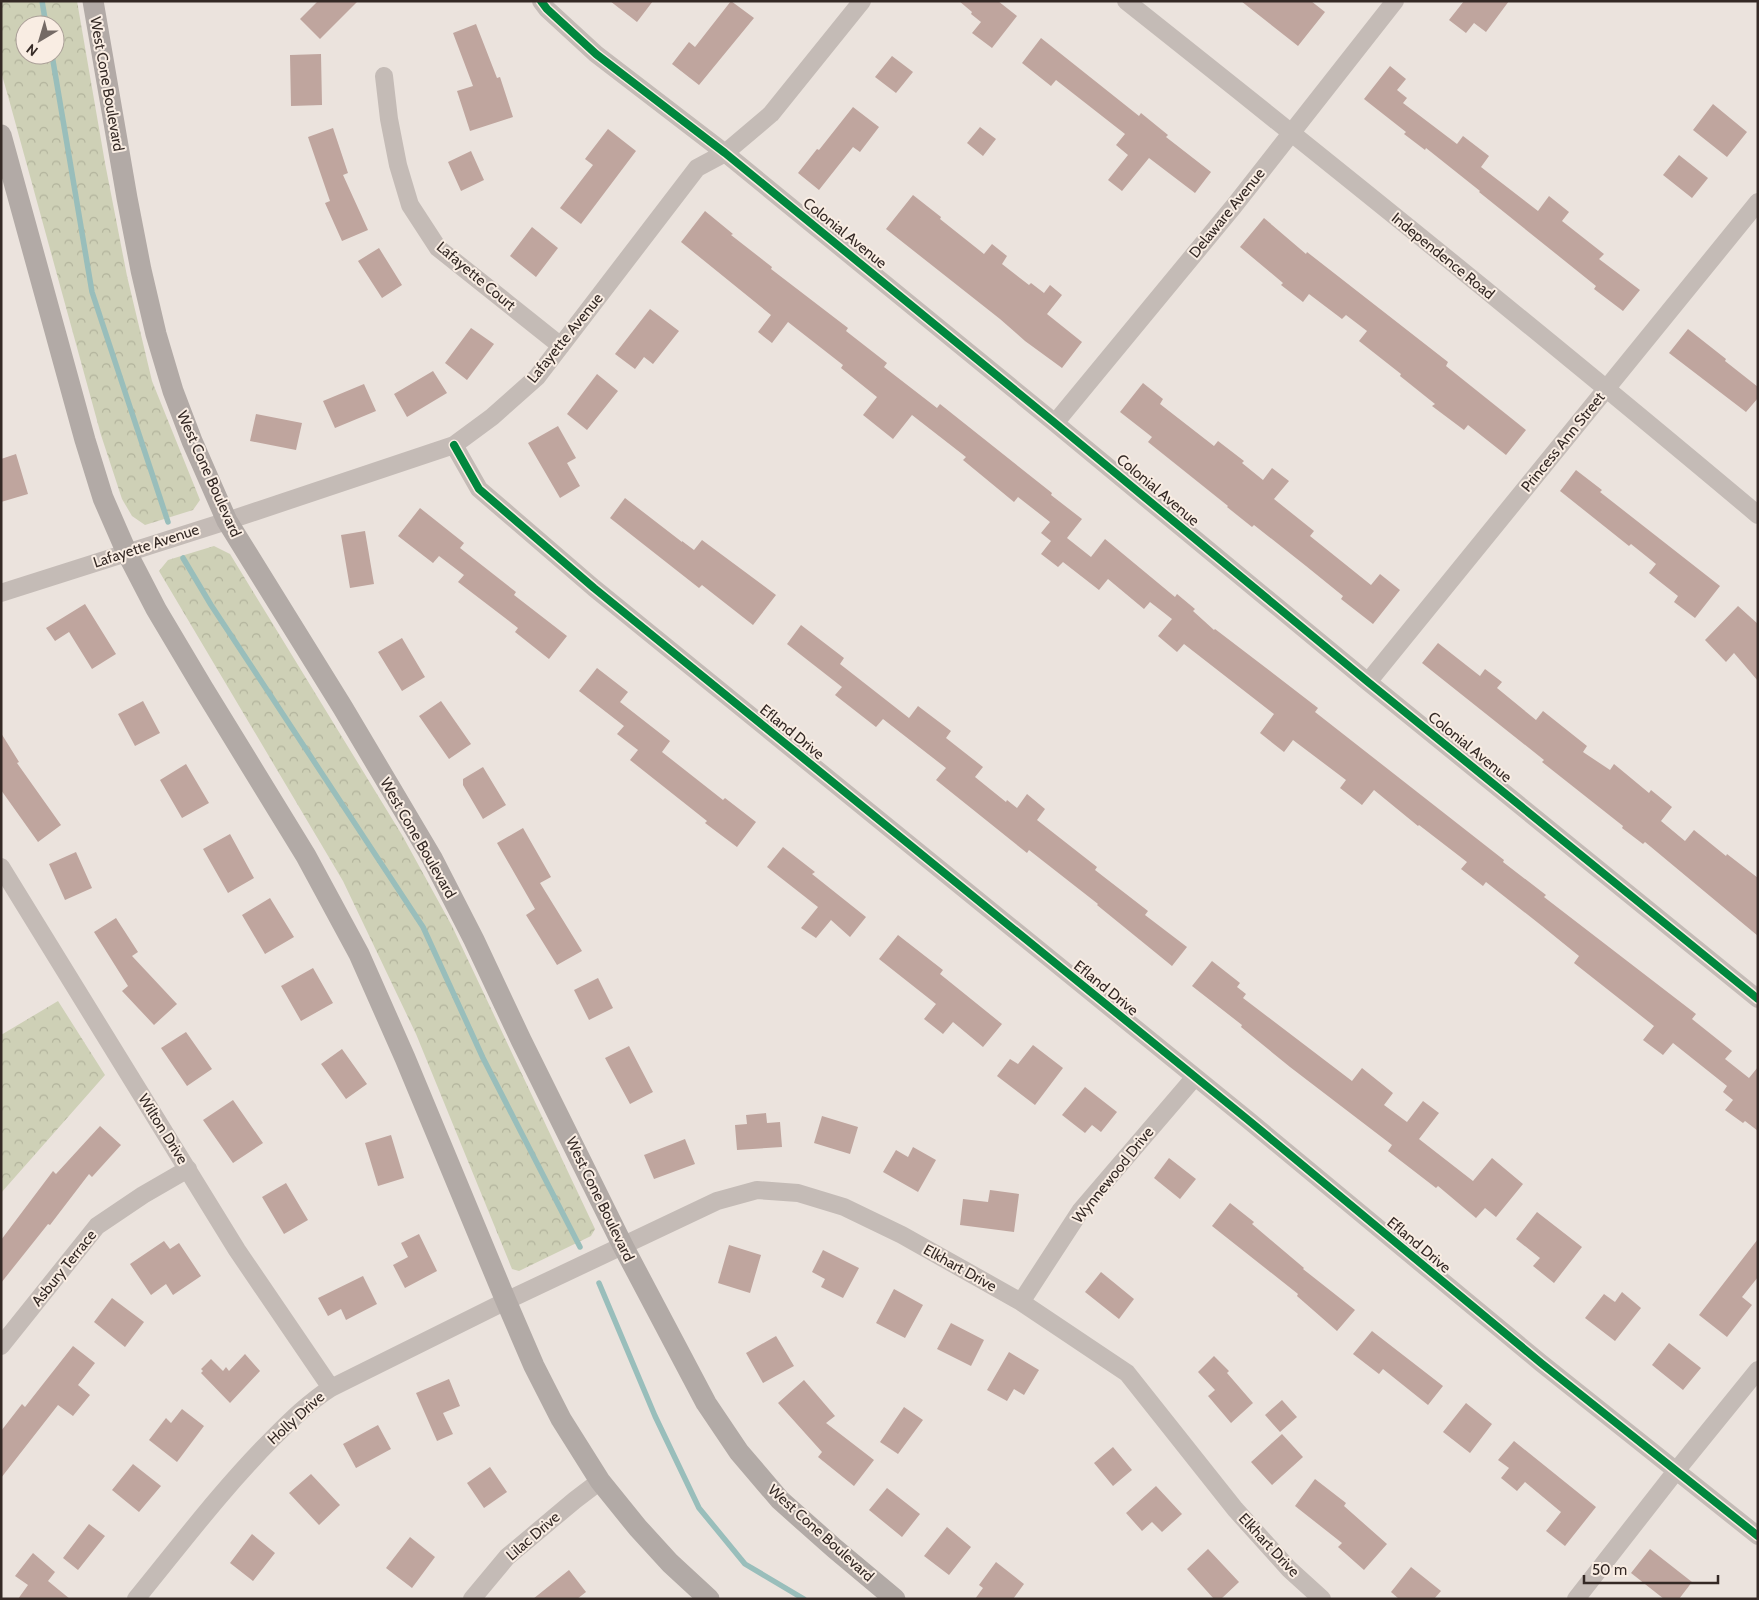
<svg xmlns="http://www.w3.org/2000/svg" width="1759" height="1600" font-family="Cabin,sans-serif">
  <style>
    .forest { fill: url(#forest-crowns); fill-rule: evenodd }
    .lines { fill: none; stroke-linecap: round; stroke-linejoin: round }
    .stream { stroke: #99bebb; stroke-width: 5.5 }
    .building { fill: #bfa59e }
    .minor { stroke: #c4bbb6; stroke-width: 18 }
    .major { stroke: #b2aaa6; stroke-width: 21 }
    .cycleway-casing { stroke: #f9ede3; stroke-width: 11 }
    .cycleway { stroke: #00873e; stroke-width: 8 }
    .labels { text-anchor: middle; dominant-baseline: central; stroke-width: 4; stroke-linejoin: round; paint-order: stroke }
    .street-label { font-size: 15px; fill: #342925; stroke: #f9ede3 }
  </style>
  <defs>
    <pattern id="forest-crowns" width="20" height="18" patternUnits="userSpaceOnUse" patternTransform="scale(1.25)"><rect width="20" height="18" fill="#ced0b6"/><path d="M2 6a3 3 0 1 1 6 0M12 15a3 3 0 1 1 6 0" fill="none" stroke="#b2b39c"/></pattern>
  </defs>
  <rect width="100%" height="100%" fill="#ebe3dd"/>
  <path class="forest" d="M 1,1 L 77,1 L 105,163 L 127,276 L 152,381 L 200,500 L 193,510 L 145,525 L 132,516 L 122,499 L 101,435 L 8,96 L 1,72 ZM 25,25 L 55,25 L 55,55 L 25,55 Z
    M 214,546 L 230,554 L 402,835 L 452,926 L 595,1229 L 591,1236 L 519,1271 L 512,1269 L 416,1034 L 343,881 L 159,571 L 168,560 Z
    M 58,1001 L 105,1075 L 1,1193 L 1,1035 Z"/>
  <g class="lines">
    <path class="stream" d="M 42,1 L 46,25
      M 52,55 L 92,292 L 168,522
      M 183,558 L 211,605 L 423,927 L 483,1058 L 580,1247
      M 599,1283 L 655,1416 L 699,1508 L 745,1564 L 804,1599"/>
  </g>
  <path class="building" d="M 318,1 L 358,1 L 320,39 L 300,19 Z
    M 610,1 L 653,1 L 637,22 Z
    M 731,1 L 754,18 L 699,85 L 672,64 L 689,42 L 695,47 Z
    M 959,1 L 998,1 L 1017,16 L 992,48 L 972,33 L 981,22 L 971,14 L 972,12 Z
    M 1241,1 L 1311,1 L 1325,12 L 1298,46 Z
    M 1464,1 L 1509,1 L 1486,32 L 1474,23 L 1466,33 L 1449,20 Z
    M 476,24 L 497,78 L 500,77 L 513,117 L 470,131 L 457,91 L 473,86 L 453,33 Z
    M 1041,38 L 1139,116 L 1141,113 L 1168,135 L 1166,137 L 1211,172 L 1195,193 L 1149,158 L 1122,191 L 1108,180 L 1128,155 L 1116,145 L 1125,134 L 1056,80 L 1051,86 L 1022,63 Z
    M 321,54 L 322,105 L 291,106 L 290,55 Z
    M 892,56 L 913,72 L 896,93 L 875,77 Z
    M 1390,66 L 1406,79 L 1397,90 L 1407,98 L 1403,103 L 1457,144 L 1463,136 L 1489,156 L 1481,167 L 1538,211 L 1549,196 L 1569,212 L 1562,221 L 1604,254 L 1599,259 L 1640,290 L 1623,311 L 1594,289 L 1596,286 L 1479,192 L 1480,191 L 1426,148 L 1425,150 L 1404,134 L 1406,132 L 1364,99 Z
    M 1713,104 L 1747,132 L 1727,157 L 1693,130 Z
    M 853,107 L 879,127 L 860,152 L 853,147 L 819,190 L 798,173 L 817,149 L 819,150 Z
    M 980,127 L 996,139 L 983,156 L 967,143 Z
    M 333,128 L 348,173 L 343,175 L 368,230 L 342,241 L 325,203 L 330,201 L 308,137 Z
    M 608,129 L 636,151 L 581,224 L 560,208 L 593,165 L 585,159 Z
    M 471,151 L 484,180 L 461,191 L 448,162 Z
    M 1679,155 L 1708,178 L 1692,198 L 1663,175 Z
    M 913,195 L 941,217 L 940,219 L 984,254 L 992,244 L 1007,256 L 1002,264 L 1029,285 L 1031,283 L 1044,293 L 1050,285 L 1062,295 L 1047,314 L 1082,342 L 1062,368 L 1025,341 L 1000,319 L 886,229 Z
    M 705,211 L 733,234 L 731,235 L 772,267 L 771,269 L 848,328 L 846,331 L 887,363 L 884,367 L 937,408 L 940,404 L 1052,493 L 1051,495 L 1082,519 L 1067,538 L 1091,557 L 1105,539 L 1175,597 L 1177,594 L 1195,609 L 1193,611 L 1214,630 L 1215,629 L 1253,658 L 1318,708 L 1315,712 L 1504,860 L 1503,862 L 1546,895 L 1544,897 L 1696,1014 L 1692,1019 L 1732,1051 L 1725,1059 L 1749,1078 L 1758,1067 L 1758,1131 L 1745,1121 L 1743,1123 L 1725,1110 L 1733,1100 L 1723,1092 L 1727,1086 L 1673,1043 L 1663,1055 L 1643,1040 L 1654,1026 L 1574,963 L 1579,956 L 1542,926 L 1486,882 L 1483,886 L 1461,869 L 1467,862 L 1419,825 L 1418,826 L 1374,790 L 1362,805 L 1340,788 L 1346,780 L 1293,740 L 1284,752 L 1260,733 L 1274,714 L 1184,644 L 1177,652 L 1158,636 L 1172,619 L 1150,602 L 1144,609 L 1108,579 L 1099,590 L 1063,562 L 1058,567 L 1041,554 L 1051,541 L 1041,533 L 1050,522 L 1018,497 L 1014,502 L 963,460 L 966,457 L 912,415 L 893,439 L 863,415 L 877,397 L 841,368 L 843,365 L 788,322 L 772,343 L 758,332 L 771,315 L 681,242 Z
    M 1264,218 L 1306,254 L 1307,252 L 1448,362 L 1446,366 L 1526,430 L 1506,455 L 1468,425 L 1464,430 L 1432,406 L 1435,404 L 1400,376 L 1401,374 L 1359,341 L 1367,331 L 1346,315 L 1342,319 L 1309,294 L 1303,302 L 1281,285 L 1283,283 L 1240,247 Z
    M 532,227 L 558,248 L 536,277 L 510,256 Z
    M 379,248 L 402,285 L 382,298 L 358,261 Z
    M 650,309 L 679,331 L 653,364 L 644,357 L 635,369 L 615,354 Z
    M 471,328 L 494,344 L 467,380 L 445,363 Z
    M 1688,329 L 1726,359 L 1725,361 L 1758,387 L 1758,398 L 1746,412 L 1669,353 Z
    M 433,371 L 447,393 L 407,417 L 394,394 Z
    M 597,374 L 618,391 L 587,430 L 567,414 Z
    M 1143,383 L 1163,399 L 1160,404 L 1214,446 L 1218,441 L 1244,461 L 1242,463 L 1263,480 L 1272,468 L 1289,481 L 1274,499 L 1314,531 L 1310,536 L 1371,585 L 1380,574 L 1400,590 L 1373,624 L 1341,599 L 1343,596 L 1306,566 L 1254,525 L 1252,527 L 1227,507 L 1228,506 L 1148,442 L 1152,437 L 1120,412 Z
    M 364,384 L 376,411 L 335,428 L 323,401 Z
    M 256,414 L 302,423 L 296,450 L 250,441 Z
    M 558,426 L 576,458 L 567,463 L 580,486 L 560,498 L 528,443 Z
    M 16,454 L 28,494 L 1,502 L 1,459 Z
    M 1576,470 L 1602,490 L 1600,492 L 1720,586 L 1695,618 L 1674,602 L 1678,596 L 1649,573 L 1656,564 L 1631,544 L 1629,546 L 1560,491 Z
    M 625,498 L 682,542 L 682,541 L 694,550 L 702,540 L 776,595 L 753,625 L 702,585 L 699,588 L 610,518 Z
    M 420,508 L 464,543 L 460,548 L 516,592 L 514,595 L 567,636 L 549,659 L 515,632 L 518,628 L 458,582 L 464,575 L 439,556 L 433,563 L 398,536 Z
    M 365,531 L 374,584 L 350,588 L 341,535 Z
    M 85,604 L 116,654 L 92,669 L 69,632 L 55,641 L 46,628 Z
    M 1738,606 L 1758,624 L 1758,681 L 1734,653 L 1726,662 L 1705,640 Z
    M 801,625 L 844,658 L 840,664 L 909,718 L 918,706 L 951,731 L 946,738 L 983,767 L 975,777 L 1006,802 L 1007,800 L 1017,808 L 1027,794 L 1045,809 L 1037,820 L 1097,867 L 1095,870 L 1148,911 L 1145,915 L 1187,947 L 1172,966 L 1097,905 L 1098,904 L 1029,850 L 1027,853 L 936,780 L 946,768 L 883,719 L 876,727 L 835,695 L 842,687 L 787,644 Z
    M 402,638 L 425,677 L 402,691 L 378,652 Z
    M 1438,643 L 1480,676 L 1485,669 L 1502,682 L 1497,688 L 1536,720 L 1543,711 L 1587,746 L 1583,752 L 1610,770 L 1614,764 L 1649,793 L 1651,790 L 1672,807 L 1661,821 L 1685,841 L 1694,830 L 1726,856 L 1727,854 L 1758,878 L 1758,936 L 1645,842 L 1643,844 L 1622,828 L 1623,826 L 1542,762 L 1544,760 L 1422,663 Z
    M 597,668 L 628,692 L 620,702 L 670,741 L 662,752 L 723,800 L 725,798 L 756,822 L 737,847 L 705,823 L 707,821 L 630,760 L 638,750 L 617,734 L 624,726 L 579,691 Z
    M 143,701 L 160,733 L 135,746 L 118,714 Z
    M 441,701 L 471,744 L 449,759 L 419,716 Z
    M 1,733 L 19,762 L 17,763 L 61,825 L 38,842 L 1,790 Z
    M 186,764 L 209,803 L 182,818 L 160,780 Z
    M 483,767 L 506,805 L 483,819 L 463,785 L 463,779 Z
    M 523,828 L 551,877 L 540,883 L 582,951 L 557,965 L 526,915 L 535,909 L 497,843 Z
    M 230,834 L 254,878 L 228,893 L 203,849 Z
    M 783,847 L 815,872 L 812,874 L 866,917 L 850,937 L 831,920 L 816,938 L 801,928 L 818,907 L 767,867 Z
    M 76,852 L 92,888 L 65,900 L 49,864 Z
    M 270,898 L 294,937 L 265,954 L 242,915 Z
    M 116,918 L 138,952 L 132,956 L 177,1004 L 154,1025 L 122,991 L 128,986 L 94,932 Z
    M 898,935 L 943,970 L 940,974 L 1002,1024 L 983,1047 L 953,1022 L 943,1034 L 924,1019 L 936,1004 L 879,959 Z
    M 1212,961 L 1240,983 L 1237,987 L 1246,994 L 1243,998 L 1352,1081 L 1362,1068 L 1393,1093 L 1384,1105 L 1407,1122 L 1423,1101 L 1439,1113 L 1419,1139 L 1473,1181 L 1492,1158 L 1523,1184 L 1496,1217 L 1485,1208 L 1476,1218 L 1438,1186 L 1436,1188 L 1388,1151 L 1392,1145 L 1290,1067 L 1241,1027 L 1242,1025 L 1192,986 Z
    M 313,968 L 333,1003 L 301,1021 L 281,986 Z
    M 598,978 L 613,1008 L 589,1020 L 574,990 Z
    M 186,1032 L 212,1069 L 187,1086 L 161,1048 Z
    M 1033,1045 L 1063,1068 L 1035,1105 L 997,1076 L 1010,1059 L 1018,1064 Z
    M 629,1046 L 653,1092 L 630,1104 L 605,1058 Z
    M 342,1049 L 367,1084 L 346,1099 L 321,1064 Z
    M 1085,1087 L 1117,1112 L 1101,1132 L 1092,1125 L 1085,1133 L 1062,1115 Z
    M 233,1100 L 263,1143 L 233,1163 L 203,1120 Z
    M 766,1113 L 767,1123 L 780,1122 L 782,1147 L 737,1150 L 735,1125 L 747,1124 L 746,1115 Z
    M 822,1116 L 858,1127 L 850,1154 L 814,1143 Z
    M 100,1126 L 121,1145 L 92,1177 L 89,1174 L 50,1225 L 48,1224 L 1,1283 L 1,1240 L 53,1171 L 56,1174 Z
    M 391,1135 L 404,1178 L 378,1186 L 365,1143 Z
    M 685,1139 L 695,1164 L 654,1179 L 644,1155 Z
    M 913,1147 L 936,1160 L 918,1192 L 883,1172 L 896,1150 L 908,1157 Z
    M 1169,1158 L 1196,1179 L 1180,1199 L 1154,1178 Z
    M 286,1183 L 308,1220 L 284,1234 L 262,1197 Z
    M 990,1190 L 1019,1194 L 1014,1232 L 960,1225 L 963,1199 L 988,1202 Z
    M 1230,1203 L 1254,1222 L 1252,1224 L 1304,1268 L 1303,1269 L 1355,1310 L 1337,1331 L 1297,1296 L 1298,1294 L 1212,1226 Z
    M 1537,1212 L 1582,1247 L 1554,1283 L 1533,1266 L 1540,1258 L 1516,1239 Z
    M 419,1234 L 437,1271 L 405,1288 L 393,1265 L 408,1257 L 401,1243 Z
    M 1758,1239 L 1758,1277 L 1742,1297 L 1752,1305 L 1727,1337 L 1699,1315 Z
    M 164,1241 L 170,1249 L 179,1243 L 201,1276 L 173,1295 L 166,1284 L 151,1295 L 130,1264 Z
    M 729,1245 L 761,1255 L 750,1293 L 718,1283 Z
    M 823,1250 L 859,1268 L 843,1298 L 821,1287 L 825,1279 L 812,1272 Z
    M 1101,1272 L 1134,1299 L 1119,1319 L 1085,1292 Z
    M 363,1276 L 377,1304 L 346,1320 L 341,1309 L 328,1316 L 318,1298 Z
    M 894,1289 L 923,1305 L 905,1338 L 876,1323 Z
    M 1622,1292 L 1641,1308 L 1615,1341 L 1585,1318 L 1604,1294 L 1615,1302 Z
    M 112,1298 L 144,1322 L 125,1347 L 94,1322 Z
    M 951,1323 L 984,1340 L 971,1366 L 937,1349 Z
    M 1372,1331 L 1443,1386 L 1428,1405 L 1383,1369 L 1379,1374 L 1353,1354 Z
    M 776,1336 L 794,1366 L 763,1383 L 746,1353 Z
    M 1669,1343 L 1701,1368 L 1683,1390 L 1652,1365 Z
    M 73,1346 L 95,1363 L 78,1385 L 90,1395 L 73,1416 L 58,1405 L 1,1478 L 1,1431 L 22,1404 L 25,1407 Z
    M 1009,1352 L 1039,1370 L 1024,1395 L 1014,1389 L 1007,1401 L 987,1390 Z
    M 245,1354 L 260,1371 L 230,1403 L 201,1373 L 203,1371 L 201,1369 L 211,1359 L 223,1371 L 226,1367 L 229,1371 Z
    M 1214,1356 L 1229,1371 L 1227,1373 L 1253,1403 L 1231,1423 L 1208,1396 L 1215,1390 L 1198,1372 Z
    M 449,1379 L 460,1406 L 443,1413 L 453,1434 L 437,1441 L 416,1393 Z
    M 804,1380 L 835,1416 L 826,1423 L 874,1460 L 854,1486 L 818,1457 L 822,1452 L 778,1403 Z
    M 1282,1400 L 1297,1417 L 1280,1432 L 1265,1415 Z
    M 1466,1403 L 1492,1424 L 1470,1453 L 1443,1432 Z
    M 904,1407 L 923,1420 L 898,1454 L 880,1442 Z
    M 182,1409 L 204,1426 L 177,1462 L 149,1440 L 166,1418 L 171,1423 Z
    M 378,1425 L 391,1449 L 356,1468 L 343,1444 Z
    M 1282,1434 L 1303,1457 L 1272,1485 L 1251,1462 Z
    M 1514,1441 L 1596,1507 L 1565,1546 L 1546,1531 L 1561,1512 L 1525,1482 L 1517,1491 L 1501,1478 L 1509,1468 L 1498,1460 Z
    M 1113,1447 L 1132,1470 L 1113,1486 L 1094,1463 Z
    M 133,1464 L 161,1486 L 139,1512 L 112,1490 Z
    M 490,1467 L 507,1492 L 484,1508 L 467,1483 Z
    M 311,1474 L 340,1505 L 319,1525 L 289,1493 Z
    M 1315,1479 L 1346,1503 L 1344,1506 L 1387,1544 L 1364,1570 L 1338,1547 L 1342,1543 L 1295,1506 Z
    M 1156,1486 L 1182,1514 L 1162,1532 L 1152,1522 L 1142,1531 L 1126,1513 Z
    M 887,1488 L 920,1514 L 902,1537 L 869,1510 Z
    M 89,1524 L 105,1536 L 78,1570 L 63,1558 Z
    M 947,1527 L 971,1547 L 949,1575 L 924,1556 Z
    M 252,1534 L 275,1553 L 253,1581 L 230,1563 Z
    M 410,1537 L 435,1557 L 412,1588 L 386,1568 Z
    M 1208,1549 L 1239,1582 L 1221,1599 L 1214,1599 L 1187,1569 Z
    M 1650,1549 L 1692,1582 L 1679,1599 L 1664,1599 L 1631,1573 Z
    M 33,1553 L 55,1572 L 48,1581 L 70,1599 L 18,1599 L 28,1585 L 15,1576 Z
    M 996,1562 L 1024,1584 L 1013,1599 L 975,1599 L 983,1588 L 979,1585 Z
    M 1411,1567 L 1441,1591 L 1434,1599 L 1399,1599 L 1391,1592 Z
    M 569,1570 L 586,1592 L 577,1599 L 533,1599 Z"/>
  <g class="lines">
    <path class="minor" d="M 541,1 L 547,9 L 596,54 L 725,153 L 1055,423 L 1368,682 L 1758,999
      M 1126,1 C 1339,170 1550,340 1758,515
      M 384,76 L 389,119 L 398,165 L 410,205 L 438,248 L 561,346
      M 1055,423 L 1234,206 L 1395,1
      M 454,445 L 479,489 L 594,588 L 1247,1119 L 1541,1363 L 1758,1536
      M 1,593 L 227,521 L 454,445 L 492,417 L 537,377 L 697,168 L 725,153 L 771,114 L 862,1
      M 1368,682 L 1758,202
      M 1,867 L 237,1250 L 331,1388
      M 1021,1302 L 1081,1210 L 1194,1078
      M 1,1346 L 97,1226 L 143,1195 L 188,1169
      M 136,1599 C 181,1544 223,1488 273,1438 C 291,1420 309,1402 331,1388 L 506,1301 L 717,1201 L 757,1190 L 798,1193 L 844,1207 L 902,1235 L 1021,1302 L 1127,1373 L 1235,1509 L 1289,1569 L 1322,1599
      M 472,1599 L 507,1557 L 575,1500 L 600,1481
      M 1576,1599 L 1676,1471 L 1758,1370"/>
    <path class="major" d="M 93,1 L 127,198 L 141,270 L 156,334 L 173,391 L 192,441 L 227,521 L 343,708 L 432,858 L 474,940 L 521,1040 L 623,1246 L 706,1403 L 739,1452 L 780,1500 L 834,1548 L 895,1599
      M 1,135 L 85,440 L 103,498 L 127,553 L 156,609 L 203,688 L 306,856 L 359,954 L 405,1058 L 506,1301 L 534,1366 L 561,1419 L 600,1481 L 638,1528 L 670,1563 L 709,1599"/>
    <g class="cycleway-casing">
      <path id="cycleway" d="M 541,1 L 547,9 L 596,54 L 725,153 L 1055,423 L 1368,682 L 1758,999
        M 454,445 L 479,489 L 594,588 L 1247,1119 L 1541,1363 L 1758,1536"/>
    </g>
    <use href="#cycleway" class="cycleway"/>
  </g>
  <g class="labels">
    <g class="street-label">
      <text transform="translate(107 84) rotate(80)">West Cone Boulevard</text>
      <text transform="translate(1227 213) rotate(-51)">Delaware Avenue</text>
      <text transform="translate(845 233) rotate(39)">Colonial Avenue</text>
      <text transform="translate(1443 256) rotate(39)">Independence Road</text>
      <text transform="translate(476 276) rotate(40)">Lafayette Court</text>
      <text transform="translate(565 338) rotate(-51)">Lafayette Avenue</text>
      <text transform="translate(1563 442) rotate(-51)">Princess Ann Street</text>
      <text transform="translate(209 474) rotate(66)">West Cone Boulevard</text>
      <text transform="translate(1158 490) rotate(40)">Colonial Avenue</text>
      <text transform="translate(146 546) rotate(-18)">Lafayette Avenue</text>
      <text transform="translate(792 732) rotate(39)">Efland Drive</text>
      <text transform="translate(1470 747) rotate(39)">Colonial Avenue</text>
      <text transform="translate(418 838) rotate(60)">West Cone Boulevard</text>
      <text transform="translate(1106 988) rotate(39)">Efland Drive</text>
      <text transform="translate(163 1129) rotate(58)">Wilton Drive</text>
      <text transform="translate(1113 1175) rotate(-51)">Wynnewood Drive</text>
      <text transform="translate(600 1199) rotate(64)">West Cone Boulevard</text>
      <text transform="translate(1419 1245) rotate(40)">Efland Drive</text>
      <text transform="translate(64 1268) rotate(-51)">Asbury Terrace</text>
      <text transform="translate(960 1268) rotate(29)">Elkhart Drive</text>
      <text transform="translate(296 1418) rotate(-42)">Holly Drive</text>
      <text transform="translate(821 1533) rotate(42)">West Cone Boulevard</text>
      <text transform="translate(533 1536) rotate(-41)">Lilac Drive</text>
      <text transform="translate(1269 1545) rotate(47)">Elkhart Drive</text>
    </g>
  </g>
  <rect width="1759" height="1600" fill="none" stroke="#342925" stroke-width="5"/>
  <g transform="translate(40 40) rotate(218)"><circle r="24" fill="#f9ede3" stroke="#aa9f97"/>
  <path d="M0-4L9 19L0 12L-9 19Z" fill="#746a65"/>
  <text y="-8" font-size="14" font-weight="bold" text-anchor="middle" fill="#342925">N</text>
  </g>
  <path d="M1584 1575v8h134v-8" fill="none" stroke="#342925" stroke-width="2.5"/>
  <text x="1592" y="1575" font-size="15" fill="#342925" stroke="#f9ede3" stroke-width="4" paint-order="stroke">50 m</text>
</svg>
